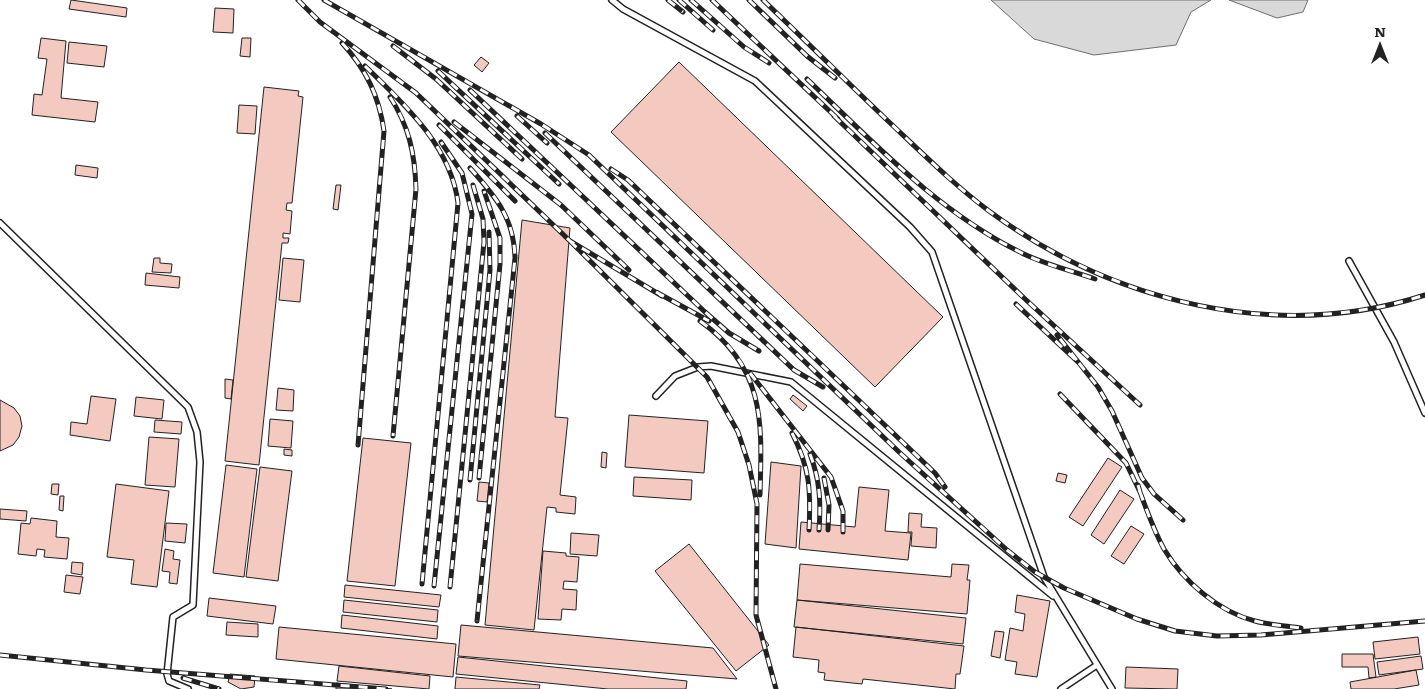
<svg xmlns="http://www.w3.org/2000/svg" width="1425" height="689" font-family="Literata,serif">
  <style>
    .water { fill: #d9d9d9; stroke: #6f6f6f }
    .building { fill: #f3c9c0; stroke: #222 }
    .lines { fill: none; stroke-linecap: round; stroke-linejoin: round }
    .lane-casing { stroke: #222; stroke-width: 8 }
    .lane { stroke: #fff; stroke-width: 5 }
    .rail-casing { stroke: #222; stroke-width: 5 }
    .rail { stroke: #fff; stroke-width: 3; stroke-dasharray: 9; stroke-linecap: butt }
  </style>
  <rect width="100%" height="100%" fill="#fff"/>
  <path class="water" d="M 991,0 L 1211,0 L 1191,12 L 1176,45 L 1094,55 L 1034,39 Z
    M 1229,0 L 1308,0 L 1303,12 L 1277,18 Z"/>
  <path class="building" d="M 71,0 L 127,8 L 126,17 L 69,9 Z
    M 215,8 L 234,9 L 233,33 L 213,32 Z
    M 41,38 L 66,41 L 61,98 L 98,102 L 95,122 L 32,115 L 34,94 L 42,95 L 47,59 L 38,58 Z
    M 242,38 L 251,38 L 250,57 L 240,56 Z
    M 69,42 L 107,46 L 104,67 L 67,63 Z
    M 481,57 L 489,63 L 482,72 L 474,65 Z
    M 679,62 L 943,317 L 875,387 L 611,132 Z
    M 264,87 L 299,91 L 298,96 L 303,97 L 292,203 L 287,203 L 286,210 L 292,211 L 290,234 L 283,233 L 283,238 L 289,238 L 288,243 L 282,243 L 259,465 L 225,461 Z
    M 239,105 L 257,106 L 255,134 L 237,133 Z
    M 76,165 L 98,168 L 97,178 L 75,175 Z
    M 336,185 L 341,185 L 338,210 L 333,209 Z
    M 522,220 L 570,228 L 555,417 L 568,418 L 560,495 L 576,497 L 575,514 L 556,512 L 556,508 L 547,507 L 534,630 L 485,625 Z
    M 154,258 L 160,258 L 160,263 L 172,264 L 171,273 L 152,272 Z
    M 283,258 L 304,260 L 300,302 L 279,300 Z
    M 146,273 L 180,277 L 179,288 L 145,285 Z
    M 225,379 L 233,380 L 231,399 L 225,398 Z
    M 278,388 L 294,390 L 293,411 L 276,410 Z
    M 793,395 L 807,406 L 803,411 L 790,399 Z
    M 91,396 L 116,399 L 110,441 L 70,435 L 71,422 L 87,424 Z
    M 136,397 L 164,400 L 162,419 L 134,416 Z
    M 0,400 L 14,408 L 20,416 L 22,426 L 19,437 L 13,445 L 0,451 Z
    M 629,415 L 708,421 L 704,473 L 625,467 Z
    M 270,419 L 293,421 L 291,448 L 268,446 Z
    M 155,420 L 182,422 L 181,434 L 154,432 Z
    M 149,437 L 179,439 L 175,487 L 145,485 Z
    M 363,438 L 411,443 L 395,586 L 347,581 Z
    M 284,449 L 292,450 L 292,456 L 284,455 Z
    M 602,452 L 607,453 L 606,468 L 601,467 Z
    M 1108,458 L 1122,467 L 1083,526 L 1069,517 Z
    M 771,462 L 801,466 L 796,548 L 765,544 Z
    M 226,465 L 257,469 L 244,577 L 213,573 Z
    M 260,467 L 292,471 L 278,581 L 246,577 Z
    M 1058,473 L 1067,475 L 1065,483 L 1056,481 Z
    M 634,477 L 692,480 L 691,500 L 633,496 Z
    M 479,482 L 489,483 L 487,502 L 477,501 Z
    M 52,484 L 59,484 L 58,495 L 51,494 Z
    M 116,484 L 169,491 L 157,587 L 131,584 L 134,560 L 107,557 Z
    M 859,487 L 889,490 L 885,531 L 911,533 L 908,560 L 799,549 L 801,522 L 855,527 Z
    M 1120,490 L 1134,499 L 1104,544 L 1091,535 Z
    M 60,496 L 64,496 L 63,511 L 59,510 Z
    M 0,509 L 27,511 L 26,521 L 0,519 Z
    M 909,513 L 922,514 L 921,527 L 937,528 L 936,548 L 911,546 L 912,532 L 908,532 Z
    M 31,518 L 57,521 L 56,537 L 69,538 L 67,559 L 44,557 L 45,550 L 37,549 L 36,556 L 18,554 L 21,523 L 30,524 Z
    M 166,523 L 187,524 L 185,543 L 165,541 Z
    M 1131,526 L 1144,534 L 1124,564 L 1111,556 Z
    M 571,533 L 599,535 L 597,556 L 570,554 Z
    M 689,544 L 769,645 L 736,671 L 655,571 Z
    M 165,549 L 174,551 L 173,559 L 180,560 L 177,584 L 169,583 L 170,572 L 162,571 Z
    M 543,551 L 566,553 L 566,556 L 579,557 L 577,582 L 564,581 L 563,589 L 577,590 L 576,610 L 562,609 L 561,620 L 538,619 Z
    M 72,562 L 83,563 L 82,575 L 71,573 Z
    M 800,564 L 951,577 L 952,564 L 969,565 L 967,580 L 970,580 L 967,614 L 797,600 Z
    M 66,575 L 83,577 L 80,594 L 64,592 Z
    M 345,585 L 441,595 L 439,607 L 344,597 Z
    M 1017,595 L 1050,601 L 1037,677 L 1015,674 L 1017,662 L 1005,660 L 1010,628 L 1023,631 L 1025,614 L 1015,612 Z
    M 209,598 L 276,606 L 273,624 L 207,616 Z
    M 344,600 L 438,610 L 437,622 L 343,612 Z
    M 797,600 L 966,618 L 963,644 L 794,627 Z
    M 342,615 L 438,626 L 437,639 L 341,628 Z
    M 227,622 L 258,624 L 258,637 L 226,635 Z
    M 461,625 L 713,648 L 737,679 L 458,656 Z
    M 279,627 L 456,644 L 453,677 L 276,659 Z
    M 796,627 L 964,646 L 960,674 L 956,674 L 955,689 L 863,679 L 862,684 L 824,680 L 825,673 L 818,672 L 819,660 L 793,657 Z
    M 995,631 L 1004,632 L 1000,658 L 991,656 Z
    M 1418,637 L 1420,654 L 1375,659 L 1373,642 Z
    M 1342,654 L 1373,654 L 1376,677 L 1369,678 L 1368,667 L 1342,667 Z
    M 1421,656 L 1423,669 L 1379,675 L 1377,662 Z
    M 458,657 L 687,681 L 686,689 L 608,689 L 456,674 Z
    M 339,666 L 430,676 L 429,689 L 337,681 Z
    M 1126,667 L 1178,669 L 1177,689 L 1125,688 Z
    M 1416,670 L 1419,685 L 1394,689 L 1351,689 L 1350,682 Z
    M 230,674 L 255,676 L 254,687 L 241,689 L 228,682 Z
    M 456,677 L 540,685 L 539,689 L 455,689 Z
    M 336,683 L 392,689 L 336,689 Z"/>
  <g class="lines">
    <g class="lane-casing">
      <path id="lane" d="M 612,0 L 623,9 L 755,81 L 910,227 L 932,252 L 1044,577 L 1112,689
        M 0,223 L 188,407 L 197,432 L 200,462 L 193,605 L 173,617 L 167,674 L 169,681 L 188,689
        M 1349,261 L 1394,342 L 1425,413
        M 656,396 L 675,376 L 698,367 L 711,366 L 791,382 L 1053,596
        M 1061,689 L 1097,665"/>
    </g>
    <use href="#lane" class="lane"/>
    <g class="rail-casing">
      <path id="rail" d="M 298,0 L 320,22 L 416,93 L 570,241 L 662,296
        M 324,0 L 541,124 L 589,155 L 899,452 L 1007,550 L 1035,572 L 1064,588 L 1137,619 L 1175,631 L 1217,636 L 1261,635 L 1425,621
        M 668,0 L 683,12
        M 679,0 L 713,30
        M 691,0 L 744,47 L 769,63
        M 712,0 L 838,119
        M 749,0 L 807,56 L 835,78
        M 763,0 C 805,40 846,81 888,121 C 921,152 953,184 989,211 C 1112,302 1277,343 1425,295
        M 342,43 C 366,69 379,96 384,131 L 358,445
        M 393,46 L 436,79 L 522,159
        M 365,66 C 404,104 451,146 458,203 L 422,584
        M 438,71 L 559,184
        M 807,79 C 875,144 940,214 1026,255 C 1048,265 1072,271 1095,279
        M 470,90 L 705,312 L 729,333 L 759,351
        M 390,97 C 409,126 415,154 416,189 L 393,436
        M 517,116 L 547,143
        M 834,116 L 1024,298 L 1140,405
        M 454,122 L 561,205 L 629,270
        M 439,125 L 515,201
        M 545,133 L 794,370 L 823,387
        M 470,168 C 496,197 514,218 515,258 L 477,621
        M 611,169 L 628,180 L 935,473 L 945,487
        M 570,241 L 707,377 L 738,432 L 749,465 L 757,504 L 756,615 L 776,689
        M 656,292 L 709,321
        M 1016,304 L 1079,363 L 1057,335
        M 700,321 C 766,368 762,423 760,495
        M 1079,363 L 1098,387 L 1112,411 L 1142,478 L 1154,494 L 1183,520
        M 750,373 L 831,477 L 843,511 L 843,532
        M 1060,394 L 1126,463 L 1140,492 L 1138,485
        M 792,433 C 810,468 811,491 809,530
        M 810,454 C 820,480 821,502 819,530
        M 479,478 L 500,264 L 500,238 L 484,191
        M 824,478 L 829,505 L 828,530
        M 470,480 L 490,270 L 489,232
        M 1140,492 C 1147,511 1154,531 1164,549 C 1183,581 1219,612 1255,621 C 1270,625 1286,626 1301,628
        M 434,586 L 472,214 L 462,173 L 441,142
        M 450,587 L 484,242 L 483,219 L 473,185
        M 0,655 L 146,670 L 386,689
        M 183,678 L 219,689"/>
    </g>
    <use href="#rail" class="rail"/>
  </g>
  <g transform="translate(1380 45)" stroke="#ffffff" stroke-width="4" paint-order="stroke">
  <path d="M0-4L9 19L0 12L-9 19Z" fill="#222222"/>
  <text y="-8" font-size="14" font-weight="bold" text-anchor="middle" fill="#222222">N</text>
  </g>
</svg>
